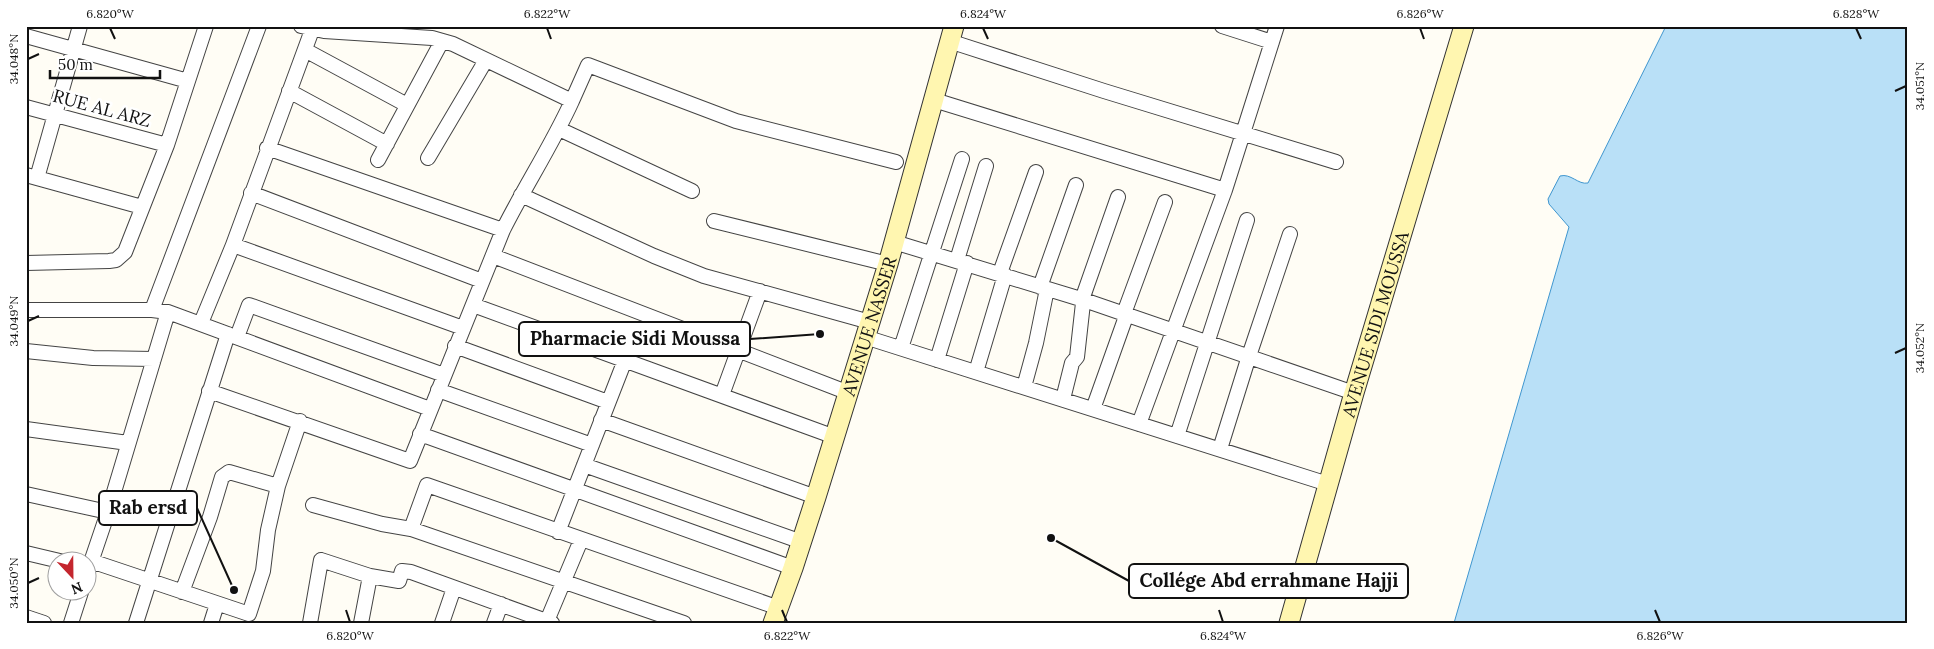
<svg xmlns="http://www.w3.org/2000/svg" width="1934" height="649" font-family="Lora,serif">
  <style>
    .water { fill: #b9e0f7; stroke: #3f96cf }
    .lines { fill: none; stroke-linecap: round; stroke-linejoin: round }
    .street-casing { stroke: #444; stroke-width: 16 }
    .secondary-casing { stroke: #333; stroke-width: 21 }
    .street { stroke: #fff; stroke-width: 14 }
    .secondary { stroke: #fff6b0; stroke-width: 19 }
    .ticks { fill: none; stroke: #111; stroke-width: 2 }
    .labels { text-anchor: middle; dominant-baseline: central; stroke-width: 5; stroke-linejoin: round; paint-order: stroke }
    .street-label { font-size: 18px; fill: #111; stroke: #fff }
    .leader { fill: none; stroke: #111; stroke-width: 2 }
    .callout-dot { fill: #111; stroke: #fff; stroke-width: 2 }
    .callout { fill: #fff; stroke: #111; stroke-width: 2 }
    .callout-label { font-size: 19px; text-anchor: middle; font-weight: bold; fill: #111 }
    .neatline { fill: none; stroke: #111; stroke-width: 2 }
    .ticks-label { font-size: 12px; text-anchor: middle; fill: #111 }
  </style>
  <rect width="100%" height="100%" fill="#fffdf5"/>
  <path class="water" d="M 1666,26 L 1908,26 L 1908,623 L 1454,623 L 1569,227 L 1549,204 L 1548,199 L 1560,176 C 1571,173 1578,185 1588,183 Z"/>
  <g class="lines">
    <g class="street-casing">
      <path id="street" d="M 301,26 L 324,31 L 432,38 L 453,44 L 572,101 L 588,65 L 736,121 L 896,162
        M 1222,26 L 1272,42
        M 26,36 L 188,81
        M 949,41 L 1104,91 L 1336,162
        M 305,50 L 407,105
        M 289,91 L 387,144
        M 934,100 L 1225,190
        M 26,107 L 167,145
        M 559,129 L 692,191
        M 267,148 L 503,230
        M 428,158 L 486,60
        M 378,160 L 442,41
        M 26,175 L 142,207
        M 37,178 L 80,26
        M 251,193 L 482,281
        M 521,195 L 654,256 L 704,276 L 870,322
        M 714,221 L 888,264
        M 894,242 L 1084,300 L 1354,393
        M 233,245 L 463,328
        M 493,256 L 849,393
        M 957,260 L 986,166
        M 26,263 L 109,261 L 116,260 L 125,252 L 167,145 L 206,26
        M 1000,273 L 1036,172
        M 1040,287 L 1076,185
        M 473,305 L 835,437
        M 26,310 L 152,310 L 168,312 L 430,409
        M 152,310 L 259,26
        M 201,323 L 233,245 L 312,30
        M 237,337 L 249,305 L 444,375
        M 865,337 L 1328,484
        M 455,346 L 608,402
        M 901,348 L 962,159
        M 26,351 L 93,358 L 154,359
        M 937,360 L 967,263
        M 976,372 L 1005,275
        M 1024,387 L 1036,343 L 1047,289
        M 438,390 L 592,445
        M 209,391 L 410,461 L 503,230 C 525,186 552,145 572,101
        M 722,395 L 760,291
        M 1063,399 L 1072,363 L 1077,357 L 1084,294 L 1118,197
        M 1093,409 L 1124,322 L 1126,308 L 1165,202
        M 601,420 L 816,497
        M 1139,424 L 1225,190 L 1277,26
        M 26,429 L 128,443
        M 420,434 L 793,568
        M 1177,436 L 1247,220
        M 1220,449 L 1249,356 L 1290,234
        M 584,465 L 802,542
        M 26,494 L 108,512
        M 313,505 L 382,524 L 411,529 L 684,623
        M 411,529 L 427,485 L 779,608
        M 558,532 L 625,360
        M 26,553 L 64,562
        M 91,561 L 249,614 L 263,571 L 268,530 L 278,486 L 300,421
        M 88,571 L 108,512 L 168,312
        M 182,592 L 210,517 L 222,477 L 229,472 L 278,486
        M 26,617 L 44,623
        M 547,621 L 581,540
        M 71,623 L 81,592
        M 136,623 L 228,334
        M 211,623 L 217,604
        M 310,623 L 321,560 L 370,576 L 399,581 L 402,571 L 411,572 L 552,623
        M 361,623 L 370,576
        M 442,623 L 454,588
        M 494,623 L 501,604"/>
    </g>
    <g class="secondary-casing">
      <g id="secondary">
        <path id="s1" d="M 773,623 L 793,568 L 816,497 L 888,264 L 954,26"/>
        <path id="s2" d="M 1289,623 L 1354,393 L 1464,26"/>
      </g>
    </g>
    <use href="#street" class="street"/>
    <use href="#secondary" class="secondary"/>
  </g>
  <path class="ticks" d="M 110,28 L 115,39M 547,28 L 551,39M 983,28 L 988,39M 1420,28 L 1424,39M 1856,28 L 1861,39M 28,59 L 39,54M 1895,91 L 1906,86M 28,321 L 39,316M 1895,353 L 1906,348M 28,583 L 39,578M 346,610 L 350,622M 782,610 L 787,622M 1219,610 L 1223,622M 1655,610 L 1660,622"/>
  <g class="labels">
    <g class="street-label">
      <text transform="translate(102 108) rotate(15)">RUE AL ARZ</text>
      <text stroke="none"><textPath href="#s2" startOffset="311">AVENUE SIDI MOUSSA</textPath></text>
      <text stroke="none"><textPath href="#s1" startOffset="312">AVENUE NASSER</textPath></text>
    </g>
  </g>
  <path class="leader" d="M820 334L750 339M234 590L197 508M1051 538L1129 581"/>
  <g class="callout-dot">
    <circle cx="820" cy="334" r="5"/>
    <circle cx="234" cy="590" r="5"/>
    <circle cx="1051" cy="538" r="5"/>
  </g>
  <g class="callout">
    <rect x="519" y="322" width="231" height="34" rx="5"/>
    <rect x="99" y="491" width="98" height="34" rx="5"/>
    <rect x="1129" y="564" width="279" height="34" rx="5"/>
  </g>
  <g class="callout-label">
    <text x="635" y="345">Pharmacie Sidi Moussa</text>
    <text x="148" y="514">Rab ersd</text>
    <text x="1269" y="587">Collége Abd errahmane Hajji</text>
  </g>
  <rect width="1934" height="649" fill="none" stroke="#ffffff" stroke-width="55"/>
  <g transform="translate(72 576) rotate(158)"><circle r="24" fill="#ffffff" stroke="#a0a0a0"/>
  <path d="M0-4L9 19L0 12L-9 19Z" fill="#c4262e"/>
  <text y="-8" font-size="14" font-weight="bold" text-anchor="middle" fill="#111111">N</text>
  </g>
  <path d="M50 70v8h110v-8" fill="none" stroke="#111111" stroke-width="2.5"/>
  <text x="58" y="70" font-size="15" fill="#111111" stroke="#ffffff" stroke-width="4" paint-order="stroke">50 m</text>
  <rect x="28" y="28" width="1878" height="594" class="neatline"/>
  <g class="ticks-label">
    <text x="110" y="18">6.820°W</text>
    <text x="547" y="18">6.822°W</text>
    <text x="983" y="18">6.824°W</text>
    <text x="1420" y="18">6.826°W</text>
    <text x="1856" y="18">6.828°W</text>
    <text transform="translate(14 59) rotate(-90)" y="4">34.048°N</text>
    <text transform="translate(1920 86) rotate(-90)" y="4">34.051°N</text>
    <text transform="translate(14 321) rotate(-90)" y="4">34.049°N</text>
    <text transform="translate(1920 348) rotate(-90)" y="4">34.052°N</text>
    <text transform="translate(14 583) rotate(-90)" y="4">34.050°N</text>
    <text x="350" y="640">6.820°W</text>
    <text x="787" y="640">6.822°W</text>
    <text x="1223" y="640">6.824°W</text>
    <text x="1660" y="640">6.826°W</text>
  </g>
</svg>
